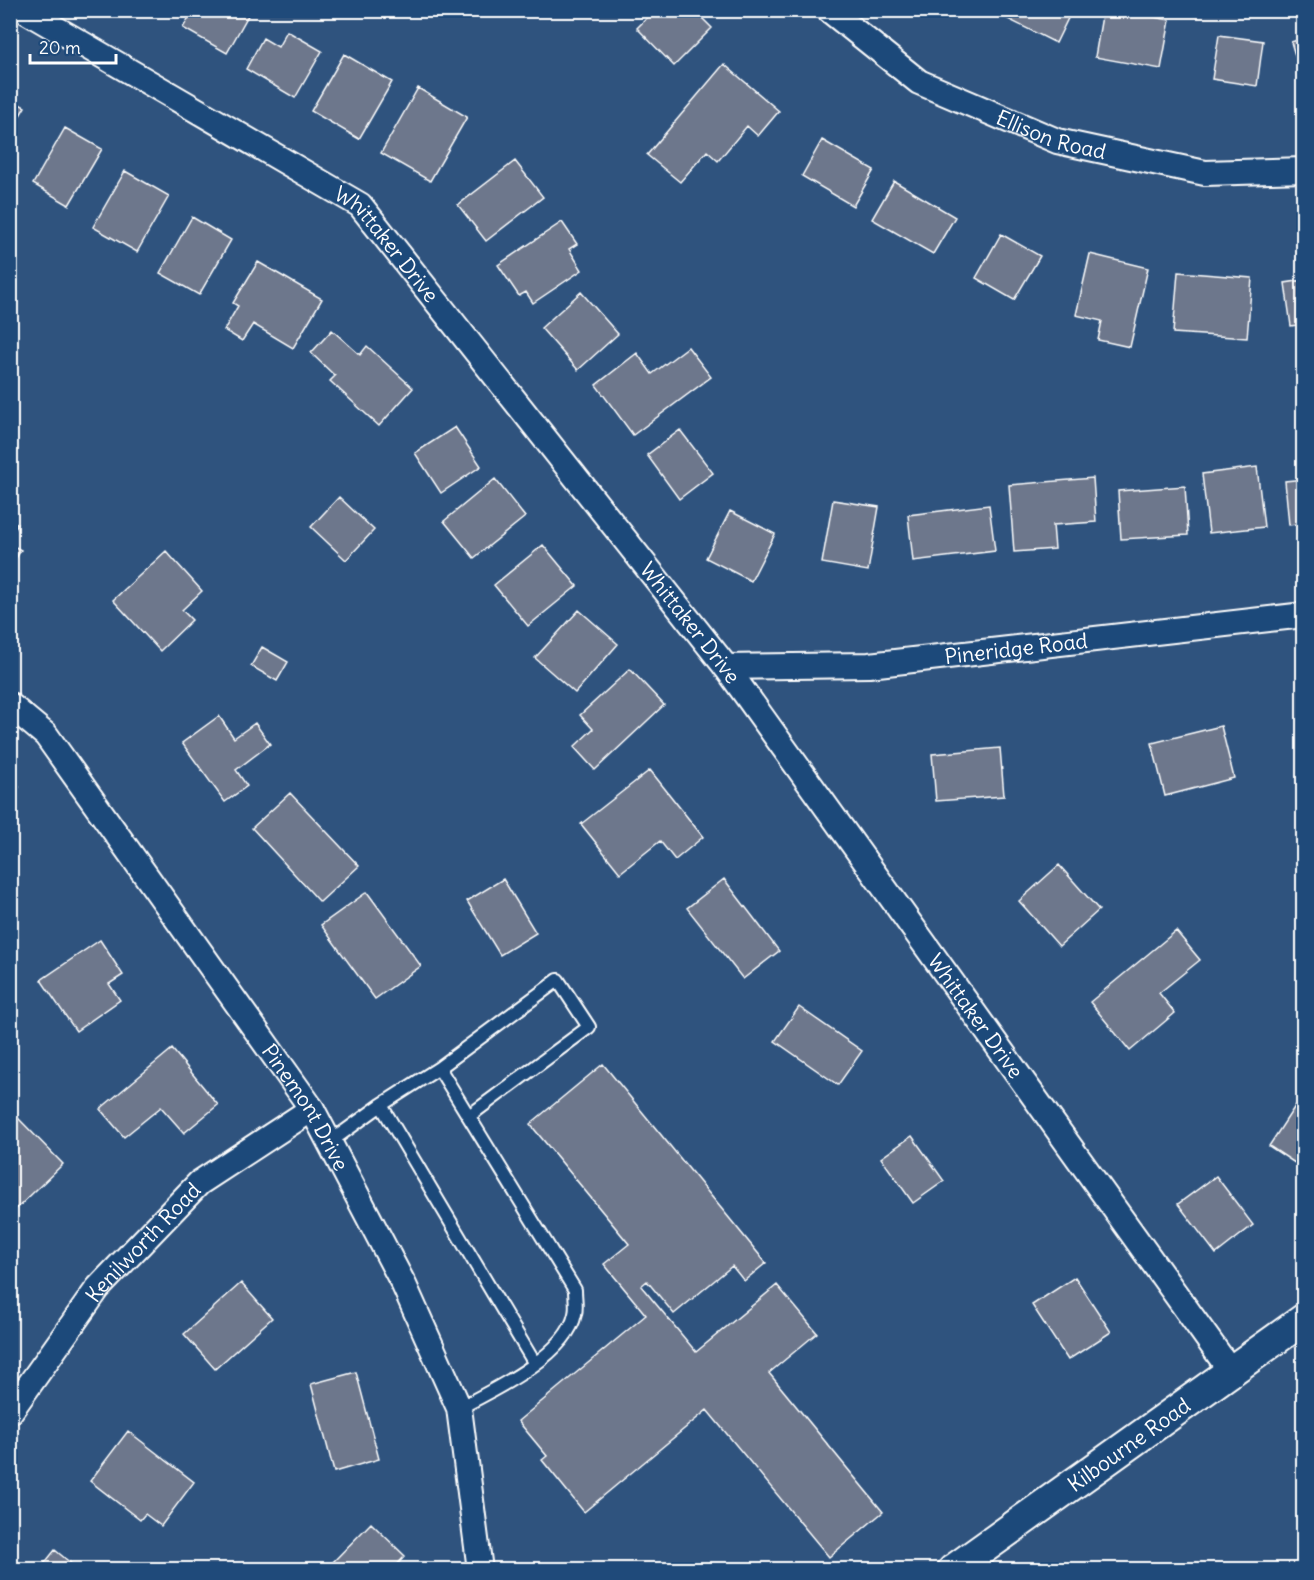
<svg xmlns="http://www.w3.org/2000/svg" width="1314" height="1580" font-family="Delius,sans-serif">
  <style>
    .building { fill: #6d778c; stroke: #fff; stroke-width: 1.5 }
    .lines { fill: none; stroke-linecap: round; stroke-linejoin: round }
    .service-casing { stroke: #fff; stroke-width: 16 }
    .minor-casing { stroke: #fff; stroke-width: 28 }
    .tertiary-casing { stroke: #fff; stroke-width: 34 }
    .service { stroke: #1f4a7a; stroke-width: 12 }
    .minor { stroke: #1f4a7a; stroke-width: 24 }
    .tertiary { stroke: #1f4a7a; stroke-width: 30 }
    .labels { text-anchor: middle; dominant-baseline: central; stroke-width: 4.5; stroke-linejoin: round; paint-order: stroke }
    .street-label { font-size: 21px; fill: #fff; stroke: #1f4a7a }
  </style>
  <rect width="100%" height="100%" fill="#2f537e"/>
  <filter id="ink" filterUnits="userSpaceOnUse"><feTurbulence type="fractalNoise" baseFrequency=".0167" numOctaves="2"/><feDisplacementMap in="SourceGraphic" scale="12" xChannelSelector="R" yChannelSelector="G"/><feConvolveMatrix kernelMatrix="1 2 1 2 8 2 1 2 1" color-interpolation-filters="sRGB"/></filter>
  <g filter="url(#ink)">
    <path class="building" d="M 193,10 L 251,10 L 227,53 L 183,28 Z
      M 655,10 L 694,10 L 712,28 L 674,66 L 637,28 Z
      M 999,10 L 1072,10 L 1056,43 L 998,14 Z
      M 1103,10 L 1117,10 L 1170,20 L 1161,69 L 1095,57 Z
      M 287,31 L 322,51 L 295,98 L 246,69 L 263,38 L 278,47 Z
      M 1219,35 L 1263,41 L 1257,86 L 1212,79 Z
      M 1304,38 L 1304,82 L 1303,82 L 1291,42 Z
      M 344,54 L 392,82 L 359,139 L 311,111 Z
      M 724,64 L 779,111 L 758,136 L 747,126 L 718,161 L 707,151 L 680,182 L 647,155 Z
      M 418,88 L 467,117 L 430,181 L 381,153 Z
      M 10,99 L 25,107 L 10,132 Z
      M 65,128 L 102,149 L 69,205 L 33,184 Z
      M 822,140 L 874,170 L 853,206 L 802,176 Z
      M 515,161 L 543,197 L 486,241 L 458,205 Z
      M 125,171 L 169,196 L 137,252 L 93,227 Z
      M 894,181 L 955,217 L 933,254 L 872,219 Z
      M 192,217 L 231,240 L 199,295 L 160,273 Z
      M 562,222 L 577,244 L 569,249 L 582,270 L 533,303 L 526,292 L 519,296 L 498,265 Z
      M 1001,234 L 1040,256 L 1014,300 L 976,278 Z
      M 1090,254 L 1148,268 L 1130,347 L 1098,340 L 1102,321 L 1076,315 Z
      M 258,262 L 322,299 L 293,348 L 253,324 L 242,341 L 224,330 L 238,306 L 233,303 Z
      M 1178,272 L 1252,278 L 1247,338 L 1173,333 Z
      M 1304,280 L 1304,324 L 1291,326 L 1285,283 Z
      M 581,292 L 618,334 L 578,370 L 541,328 Z
      M 332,330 L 360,355 L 367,346 L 413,388 L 379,426 L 330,381 L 335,376 L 311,353 Z
      M 688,347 L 711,377 L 633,435 L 596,385 L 637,353 L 652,374 Z
      M 455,427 L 481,466 L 441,493 L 415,453 Z
      M 680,430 L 713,473 L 679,499 L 647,455 Z
      M 1257,467 L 1264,527 L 1209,533 L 1202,474 Z
      M 1093,478 L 1096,522 L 1053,525 L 1055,549 L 1014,552 L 1009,485 Z
      M 495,479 L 525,517 L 474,558 L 444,521 Z
      M 1304,479 L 1304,523 L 1289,525 L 1285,481 Z
      M 1185,486 L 1188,535 L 1121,539 L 1118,491 Z
      M 339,497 L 374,530 L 346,560 L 311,527 Z
      M 833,500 L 879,507 L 868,571 L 822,563 Z
      M 989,505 L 995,551 L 913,561 L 908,515 Z
      M 730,511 L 775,534 L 751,581 L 706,558 Z
      M 10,519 L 18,524 L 10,537 Z
      M 10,544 L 21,550 L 10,568 Z
      M 543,545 L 577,586 L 528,626 L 494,585 Z
      M 166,551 L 202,591 L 182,610 L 192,620 L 160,651 L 113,600 Z
      M 579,610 L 618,644 L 575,693 L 535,658 Z
      M 262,647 L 288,662 L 277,681 L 251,666 Z
      M 630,669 L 664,705 L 595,770 L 574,747 L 593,729 L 580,715 Z
      M 219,716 L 234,738 L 255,723 L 270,744 L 236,770 L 247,786 L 225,802 L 182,743 Z
      M 1221,726 L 1234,778 L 1165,796 L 1152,743 Z
      M 1000,748 L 1004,796 L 936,801 L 932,754 Z
      M 650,770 L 703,837 L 675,860 L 660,841 L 620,873 L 581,824 Z
      M 10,779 L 19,787 L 10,796 Z
      M 290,793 L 359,866 L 320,902 L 252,828 Z
      M 1059,865 L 1099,910 L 1059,946 L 1019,901 Z
      M 503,879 L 536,933 L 500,955 L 467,901 Z
      M 724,879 L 779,951 L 743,979 L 687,908 Z
      M 367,892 L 421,966 L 375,999 L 321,925 Z
      M 1176,931 L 1200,960 L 1159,993 L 1175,1013 L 1130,1051 L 1090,1002 Z
      M 100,940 L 123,975 L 109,984 L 120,1000 L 76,1031 L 41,980 Z
      M 799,1007 L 862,1051 L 838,1085 L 775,1041 Z
      M 172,1049 L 218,1105 L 184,1133 L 161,1107 L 124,1137 L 100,1109 Z
      M 603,1064 L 766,1263 L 744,1281 L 732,1266 L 674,1314 L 647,1281 L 641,1286 L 696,1352 L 777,1285 L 817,1333 L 769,1373 L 883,1512 L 829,1557 L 707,1410 L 584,1512 L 542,1460 L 547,1456 L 518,1421 L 646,1315 L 604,1264 L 629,1244 L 530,1124 Z
      M 1303,1094 L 1304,1094 L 1304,1169 L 1269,1146 Z
      M 18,1118 L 63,1164 L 10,1215 L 10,1125 Z
      M 912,1136 L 944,1181 L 913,1203 L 881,1158 Z
      M 1216,1176 L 1253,1225 L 1216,1254 L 1178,1204 Z
      M 1075,1277 L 1111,1332 L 1068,1360 L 1032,1305 Z
      M 241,1283 L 272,1318 L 215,1369 L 184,1334 Z
      M 356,1372 L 379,1459 L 334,1472 L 311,1384 Z
      M 128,1431 L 194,1482 L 161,1526 L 145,1514 L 140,1520 L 90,1481 Z
      M 371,1523 L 405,1556 L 392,1570 L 338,1570 L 332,1563 Z
      M 55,1550 L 79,1570 L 39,1570 Z"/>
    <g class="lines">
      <g class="service-casing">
        <path id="service" d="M 439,1068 L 558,980 L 589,1027 L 469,1116
          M 381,1105 L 535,1364
          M 330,1142 L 381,1105 L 439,1068 L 575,1290 C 575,1298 577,1307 575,1314 C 567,1355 494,1390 459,1408"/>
      </g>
      <g class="minor-casing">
        <g id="minor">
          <path id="s1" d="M 24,10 L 360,205 L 726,667 L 1230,1370"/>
          <path id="s2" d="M 829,10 L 919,82 L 1057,141 L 1205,173 L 1304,170"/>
          <path id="s3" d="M 726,667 L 869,665 L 1304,615"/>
          <path id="s4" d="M 10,705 L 46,735 L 312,1109 L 404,1285 L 459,1408 L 480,1570"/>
          <path id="s5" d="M 10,1412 L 98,1288 L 199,1183 L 312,1109"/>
        </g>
      </g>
      <g class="tertiary-casing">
        <g id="tertiary">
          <path id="s6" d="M 953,1570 L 1304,1319"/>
        </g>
      </g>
      <use href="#service" class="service"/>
      <use href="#minor" class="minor"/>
      <use href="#tertiary" class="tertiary"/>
    </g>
  </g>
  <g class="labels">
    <g class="street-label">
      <text stroke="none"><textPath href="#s2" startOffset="258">Ellison Road</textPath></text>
      <text stroke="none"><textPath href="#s1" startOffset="435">Whittaker Drive</textPath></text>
      <text stroke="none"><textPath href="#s1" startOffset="921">Whittaker Drive</textPath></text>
      <text stroke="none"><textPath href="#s3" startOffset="291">Pineridge Road</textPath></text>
      <text stroke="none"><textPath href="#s1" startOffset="1407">Whittaker Drive</textPath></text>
      <text stroke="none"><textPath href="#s4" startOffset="501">Pinemont Drive</textPath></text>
      <text stroke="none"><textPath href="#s5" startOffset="216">Kenilworth Road</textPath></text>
      <text stroke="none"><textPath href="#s6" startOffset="216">Kilbourne Road</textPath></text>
    </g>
  </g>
  <rect width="1314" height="1580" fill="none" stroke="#1f4a7a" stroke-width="36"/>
  <rect x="18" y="18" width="1278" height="1544" fill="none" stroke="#fff" stroke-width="2" filter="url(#ink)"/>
  <path d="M30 54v9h86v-9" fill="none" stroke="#ffffff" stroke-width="3"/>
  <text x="39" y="54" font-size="18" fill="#ffffff" stroke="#1f4a7a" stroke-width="4.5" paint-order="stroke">20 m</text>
</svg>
